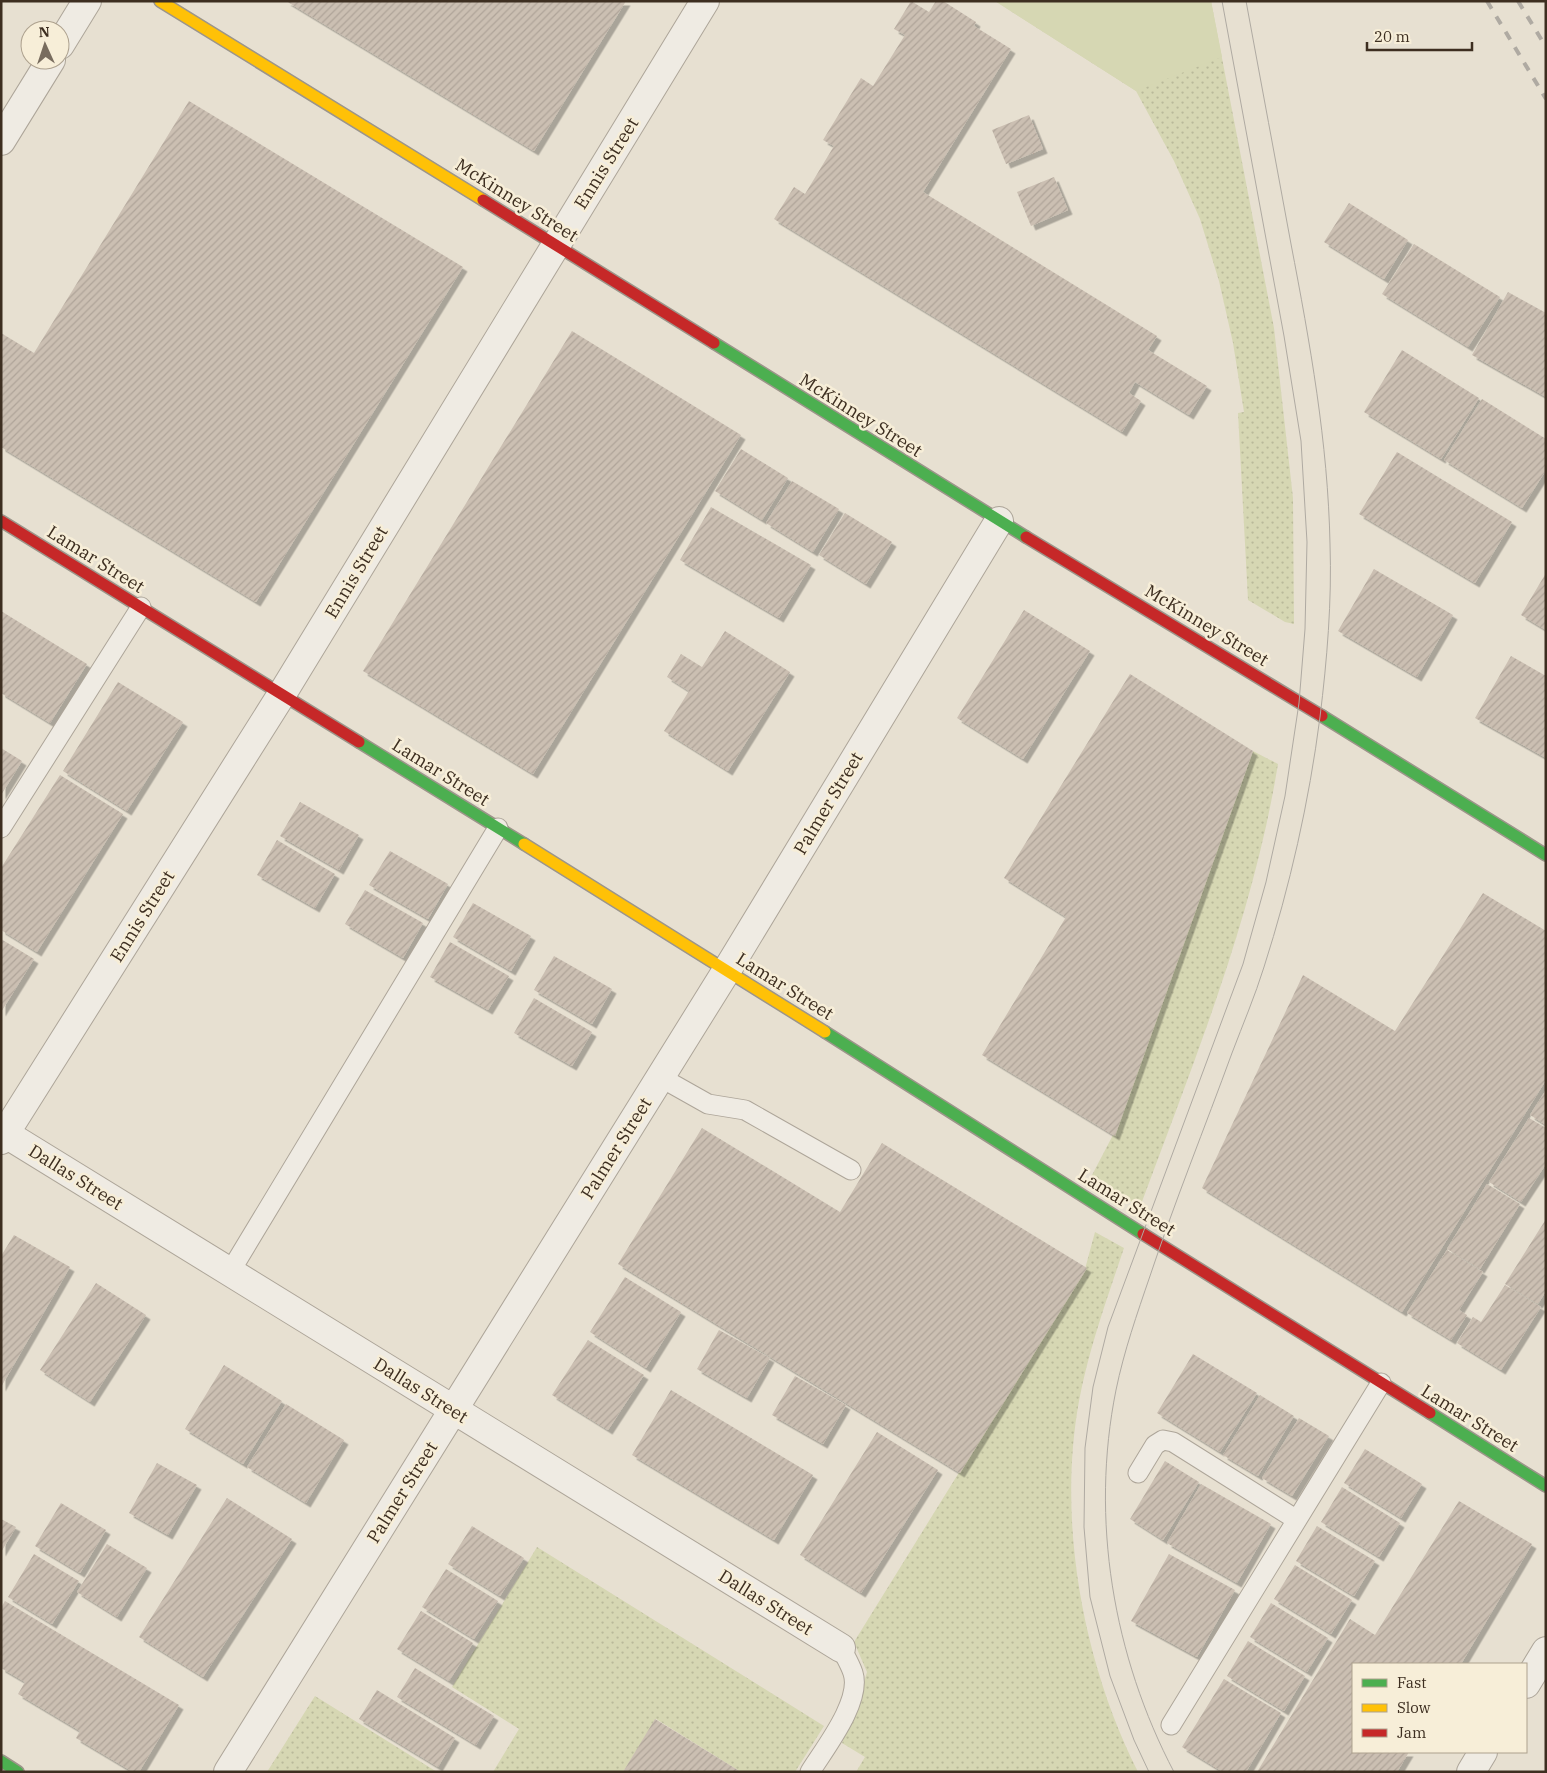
<svg xmlns="http://www.w3.org/2000/svg" width="1547" height="1773" font-family="'IBM Plex Serif',serif">
  <style>
    .grass { fill: url(#grass-dots) }
    .park { fill: #d6d7b3 }
    .building { fill: url(#building-hatch); filter: url(#shadow) }
    .lines { fill: none; stroke-linecap: round; stroke-linejoin: round }
    .lane-casing { stroke: #ada599; stroke-width: 21 }
    .street-casing { stroke: #ada599; stroke-width: 30 }
    .fast-casing { stroke: #9c958a; stroke-width: 14 }
    .slow-casing { stroke: #9c958a; stroke-width: 14 }
    .jam-casing { stroke: #9c958a; stroke-width: 14 }
    .lane { stroke: #efebe3; stroke-width: 19 }
    .street { stroke: #efebe3; stroke-width: 28 }
    .fast { stroke: #4caf50; stroke-width: 11 }
    .slow { stroke: #ffc107; stroke-width: 11 }
    .jam { stroke: #c62828; stroke-width: 11 }
    .tram { stroke: #afaaa2; stroke-width: 1 }
    .rail { stroke: #afaaa2; stroke-width: 4; stroke-dasharray: 9 9; stroke-linecap: butt }
    .labels { text-anchor: middle; dominant-baseline: central; stroke-width: 5; stroke-linejoin: round; paint-order: stroke }
    .street-label { font-size: 18px; fill: #3d2e20; stroke: #f7eed8 }
  </style>
  <defs>
    <pattern id="grass-dots" width="8" height="8" patternUnits="userSpaceOnUse" patternTransform="scale(1.25)"><rect width="8" height="8" fill="#d6d7b3"/><path d="M2 2h.1M6 6h.1" fill="none" stroke="#b9b99a" stroke-width="1.8" stroke-linecap="round"/></pattern>
    <pattern id="building-hatch" width="6" height="6" patternUnits="userSpaceOnUse" patternTransform="scale(1.25)"><rect width="6" height="6" fill="#cbbfb2"/><path d="M-1 1l2-2M0 6l6-6M5 7l2-2" fill="none" stroke="#afa499"/></pattern>
    <filter id="shadow"><feDropShadow dx="4.5" dy="4.5" stdDeviation="0" flood-color="#0004"/></filter>
  </defs>
  <rect width="100%" height="100%" fill="#e7e0d1"/>
  <path class="grass" d="M 995,1 L 1211,1 L 1274,328 L 1293,498 L 1294,624 L 1285,622 L 1248,600 L 1238,413 L 1244,412 L 1233,343 L 1219,281 L 1200,219 L 1174,161 L 1136,91 Z
    M 1253,751 L 1278,764 C 1253,918 1194,1061 1140,1207 L 1091,1177 L 1113,1135 Z
    M 1095,1232 L 1124,1248 C 1107,1299 1089,1348 1079,1401 C 1057,1522 1083,1663 1138,1772 L 856,1772 L 865,1757 L 842,1743 L 857,1706 L 867,1672 L 854,1642 L 1085,1269 Z
    M 537,1547 L 824,1726 L 795,1772 L 741,1772 L 656,1719 L 623,1772 L 493,1772 L 519,1729 L 452,1687 Z
    M 315,1696 L 437,1772 L 267,1772 Z"/>
  <path class="park" d="M 995,1 L 1211,1 L 1222,57 L 1136,91 Z"/>
  <path class="building" d="M 286,1 L 626,1 L 534,151 Z
    M 911,1 L 929,12 L 936,1 L 943,1 L 976,22 L 974,26 L 1011,49 L 923,192 L 1157,336 L 1148,350 L 1207,386 L 1189,415 L 1135,382 L 1129,393 L 1141,401 L 1122,432 L 774,219 L 794,187 L 805,194 L 834,146 L 823,140 L 861,78 L 873,86 L 905,35 L 894,29 Z
    M 189,101 L 463,267 L 256,602 L 1,447 L 1,333 L 34,353 Z
    M 1029,115 L 1043,149 L 1006,164 L 992,130 Z
    M 1054,177 L 1068,210 L 1031,226 L 1017,192 Z
    M 1349,203 L 1408,240 L 1384,279 L 1324,242 Z
    M 1414,244 L 1500,297 L 1468,347 L 1382,294 Z
    M 1508,292 L 1546,313 L 1546,397 L 1472,355 Z
    M 572,331 L 741,435 L 533,774 L 363,671 Z
    M 1402,350 L 1479,398 L 1441,459 L 1364,412 Z
    M 1482,399 L 1546,439 L 1546,470 L 1522,508 L 1444,460 Z
    M 741,449 L 788,478 L 762,520 L 715,491 Z
    M 1397,452 L 1512,522 L 1475,583 L 1359,514 Z
    M 792,481 L 839,509 L 813,552 L 766,523 Z
    M 711,507 L 811,565 L 779,618 L 680,560 Z
    M 845,513 L 892,542 L 866,584 L 819,555 Z
    M 1374,569 L 1453,615 L 1417,677 L 1338,631 Z
    M 1546,573 L 1546,630 L 1521,615 Z
    M 1024,610 L 1090,651 L 1023,759 L 957,718 Z
    M 1,611 L 87,664 L 50,723 L 1,693 Z
    M 725,631 L 790,672 L 728,771 L 664,731 L 689,691 L 667,677 L 681,654 L 702,667 Z
    M 1511,656 L 1546,676 L 1546,758 L 1475,718 Z
    M 1130,674 L 1253,751 L 1115,1136 L 982,1055 L 1066,917 L 1004,878 Z
    M 118,682 L 183,722 L 127,811 L 63,771 Z
    M 1,748 L 22,761 L 1,795 Z
    M 60,775 L 123,814 L 37,952 L 1,930 L 1,868 Z
    M 300,802 L 359,835 L 339,870 L 280,836 Z
    M 277,840 L 335,874 L 315,908 L 257,875 Z
    M 390,851 L 448,884 L 428,919 L 369,885 Z
    M 365,890 L 423,923 L 403,958 L 345,924 Z
    M 1483,893 L 1546,931 L 1546,1080 L 1402,1312 L 1202,1188 L 1303,975 L 1395,1031 Z
    M 473,903 L 531,936 L 511,971 L 453,937 Z
    M 1,939 L 34,959 L 1,1012 Z
    M 450,942 L 509,976 L 488,1010 L 430,977 Z
    M 554,956 L 612,989 L 592,1024 L 534,990 Z
    M 534,998 L 592,1032 L 572,1066 L 514,1033 Z
    M 1546,1090 L 1546,1125 L 1530,1115 Z
    M 1529,1118 L 1546,1128 L 1546,1164 L 1521,1202 L 1489,1182 Z
    M 702,1128 L 840,1212 L 882,1143 L 1087,1268 L 960,1473 L 618,1264 Z
    M 1487,1184 L 1520,1204 L 1480,1269 L 1447,1249 Z
    M 1546,1219 L 1546,1291 L 1538,1304 L 1505,1284 Z
    M 14,1235 L 70,1267 L 1,1387 L 1,1256 Z
    M 1447,1250 L 1483,1272 L 1459,1310 L 1467,1315 L 1451,1340 L 1407,1313 Z
    M 625,1277 L 681,1312 L 646,1368 L 590,1332 Z
    M 96,1283 L 146,1315 L 90,1402 L 40,1370 Z
    M 1505,1285 L 1541,1307 L 1501,1370 L 1457,1343 L 1473,1317 L 1481,1322 Z
    M 719,1330 L 770,1358 L 747,1398 L 697,1369 Z
    M 588,1340 L 644,1375 L 608,1430 L 552,1395 Z
    M 1193,1354 L 1257,1393 L 1220,1452 L 1157,1413 Z
    M 224,1365 L 282,1401 L 243,1464 L 185,1429 Z
    M 795,1376 L 846,1405 L 823,1444 L 772,1415 Z
    M 671,1390 L 813,1475 L 774,1540 L 632,1455 Z
    M 1260,1395 L 1294,1416 L 1258,1476 L 1223,1455 Z
    M 286,1404 L 344,1440 L 306,1503 L 247,1467 Z
    M 1299,1418 L 1329,1436 L 1292,1496 L 1262,1478 Z
    M 877,1432 L 938,1470 L 861,1593 L 800,1555 Z
    M 1365,1449 L 1422,1484 L 1401,1518 L 1344,1483 Z
    M 1165,1461 L 1199,1482 L 1163,1540 L 1130,1519 Z
    M 157,1463 L 197,1485 L 168,1535 L 129,1513 Z
    M 1201,1484 L 1271,1524 L 1237,1583 L 1167,1543 Z
    M 1342,1487 L 1400,1523 L 1379,1557 L 1321,1522 Z
    M 227,1498 L 292,1539 L 203,1677 L 139,1637 Z
    M 1459,1501 L 1532,1544 L 1461,1664 L 1353,1664 L 1353,1752 L 1409,1752 L 1397,1772 L 1257,1772 L 1350,1619 L 1375,1635 Z
    M 61,1503 L 106,1530 L 80,1573 L 35,1546 Z
    M 1,1519 L 16,1527 L 1,1552 Z
    M 472,1526 L 524,1558 L 500,1596 L 448,1564 Z
    M 1317,1526 L 1375,1561 L 1354,1596 L 1296,1561 Z
    M 107,1544 L 147,1568 L 117,1617 L 77,1592 Z
    M 34,1554 L 79,1581 L 52,1624 L 8,1597 Z
    M 1169,1554 L 1235,1590 L 1197,1657 L 1131,1621 Z
    M 1295,1565 L 1352,1600 L 1331,1634 L 1274,1599 Z
    M 446,1569 L 498,1601 L 474,1639 L 422,1607 Z
    M 5,1601 L 179,1705 L 139,1772 L 133,1772 L 76,1738 L 80,1731 L 18,1694 L 25,1682 L 1,1668 L 1,1608 Z
    M 1271,1603 L 1328,1638 L 1307,1672 L 1250,1637 Z
    M 421,1611 L 473,1643 L 449,1681 L 397,1649 Z
    M 1248,1641 L 1305,1676 L 1284,1711 L 1227,1676 Z
    M 415,1668 L 494,1716 L 476,1745 L 397,1697 Z
    M 1224,1679 L 1281,1713 L 1246,1772 L 1223,1772 L 1182,1747 Z
    M 377,1690 L 455,1738 L 438,1767 L 359,1719 Z
    M 655,1719 L 741,1772 L 623,1772 Z"/>
  <g class="lines">
    <g class="lane-casing">
      <path id="lane" d="M 1,828 L 141,607
        M 660,1077 L 708,1104 L 745,1110 L 851,1170
        M 230,1272 L 498,828
        M 1138,1473 L 1155,1445 L 1163,1440 L 1173,1442 L 1297,1520
        M 1171,1725 L 1381,1383
        M 810,1772 C 825,1748 862,1701 853,1673 C 850,1664 845,1656 841,1648"/>
    </g>
    <g class="street-casing">
      <path id="street" d="M 60,45 L 87,1
        M 1,141 L 51,60
        M 1,1131 L 841,1648
        M 1,1140 L 282,694 L 705,1
        M 1526,1684 L 1546,1651
        M 228,1772 L 727,970 L 999,521
        M 1471,1772 L 1483,1752"/>
    </g>
    <g class="fast-casing">
      <path id="fast" d="M 714,343 L 1026,537
        M 1322,716 L 1546,855
        M 359,742 L 524,844
        M 825,1032 L 1143,1234
        M 1430,1413 L 1546,1486
        M 1,1761 L 18,1772"/>
    </g>
    <g class="slow-casing">
      <path id="slow" d="M 160,1 L 483,200
        M 524,844 L 825,1032"/>
    </g>
    <g class="jam-casing">
      <path id="jam" d="M 483,200 L 714,343
        M 1,521 L 359,742
        M 1026,537 L 1322,716
        M 1143,1234 L 1430,1413"/>
    </g>
    <use href="#lane" class="lane"/>
    <use href="#street" class="street"/>
    <use href="#fast" class="fast"/>
    <use href="#slow" class="slow"/>
    <use href="#jam" class="jam"/>
    <path class="tram" d="M 1149,1772 L 1134,1740 L 1110,1676 L 1090,1597 L 1084,1527 L 1085,1448 L 1093,1387 L 1108,1327 L 1243,964 L 1266,882 L 1285,796 L 1299,703 L 1305,629 L 1307,542 L 1301,441 L 1284,336 L 1222,1
      M 1174,1772 C 1113,1656 1090,1519 1116,1390 C 1124,1351 1137,1314 1150,1276 C 1175,1201 1205,1127 1232,1053 C 1243,1024 1255,996 1264,967 C 1290,886 1309,802 1320,717 C 1327,660 1332,601 1330,544 C 1328,443 1310,343 1291,244 C 1276,163 1261,82 1246,1"/>
    <path class="rail" d="M 1487,1 L 1546,99
      M 1518,1 L 1546,47"/>
  </g>
  <g class="labels">
    <g class="street-label">
      <text transform="translate(606 163) rotate(-58)">Ennis Street</text>
      <text transform="translate(517 200) rotate(32)">McKinney Street</text>
      <text transform="translate(861 415) rotate(32)">McKinney Street</text>
      <text transform="translate(96 559) rotate(32)">Lamar Street</text>
      <text transform="translate(356 572) rotate(-59)">Ennis Street</text>
      <text transform="translate(1207 625) rotate(31)">McKinney Street</text>
      <text transform="translate(441 772) rotate(32)">Lamar Street</text>
      <text transform="translate(828 803) rotate(-59)">Palmer Street</text>
      <text transform="translate(142 916) rotate(-58)">Ennis Street</text>
      <text transform="translate(785 986) rotate(32)">Lamar Street</text>
      <text transform="translate(616 1148) rotate(-58)">Palmer Street</text>
      <text transform="translate(76 1177) rotate(32)">Dallas Street</text>
      <text transform="translate(1127 1202) rotate(32)">Lamar Street</text>
      <text transform="translate(421 1390) rotate(32)">Dallas Street</text>
      <text transform="translate(1470 1418) rotate(32)">Lamar Street</text>
      <text transform="translate(402 1492) rotate(-58)">Palmer Street</text>
      <text transform="translate(766 1602) rotate(32)">Dallas Street</text>
    </g>
  </g>
  <rect width="1547" height="1773" fill="none" stroke="#3d2e20" stroke-width="5"/>
  <rect x="1352" y="1663" width="175" height="90" fill="#f7eed8" stroke="#ada18e"/>
  <rect x="1362" y="1679" width="25" height="8" fill="#4caf50" stroke="#ada18e"/>
  <text x="1397" y="1688" font-size="15" fill="#3d2e20">Fast</text>
  <rect x="1362" y="1704" width="25" height="8" fill="#ffc107" stroke="#ada18e"/>
  <text x="1397" y="1713" font-size="15" fill="#3d2e20">Slow</text>
  <rect x="1362" y="1729" width="25" height="8" fill="#c62828" stroke="#ada18e"/>
  <text x="1397" y="1738" font-size="15" fill="#3d2e20">Jam</text>
  <g transform="translate(45 45) rotate(357)"><circle r="24" fill="#f7eed8" stroke="#ada18e"/>
  <path d="M0-4L9 19L0 12L-9 19Z" fill="#786c5e"/>
  <text y="-8" font-size="14" font-weight="bold" text-anchor="middle" fill="#3d2e20">N</text>
  </g>
  <path d="M1367 42v8h105v-8" fill="none" stroke="#3d2e20" stroke-width="2.5"/>
  <text x="1374" y="42" font-size="15" fill="#3d2e20" stroke="#f7eed8" stroke-width="4" paint-order="stroke">20 m</text>
</svg>
